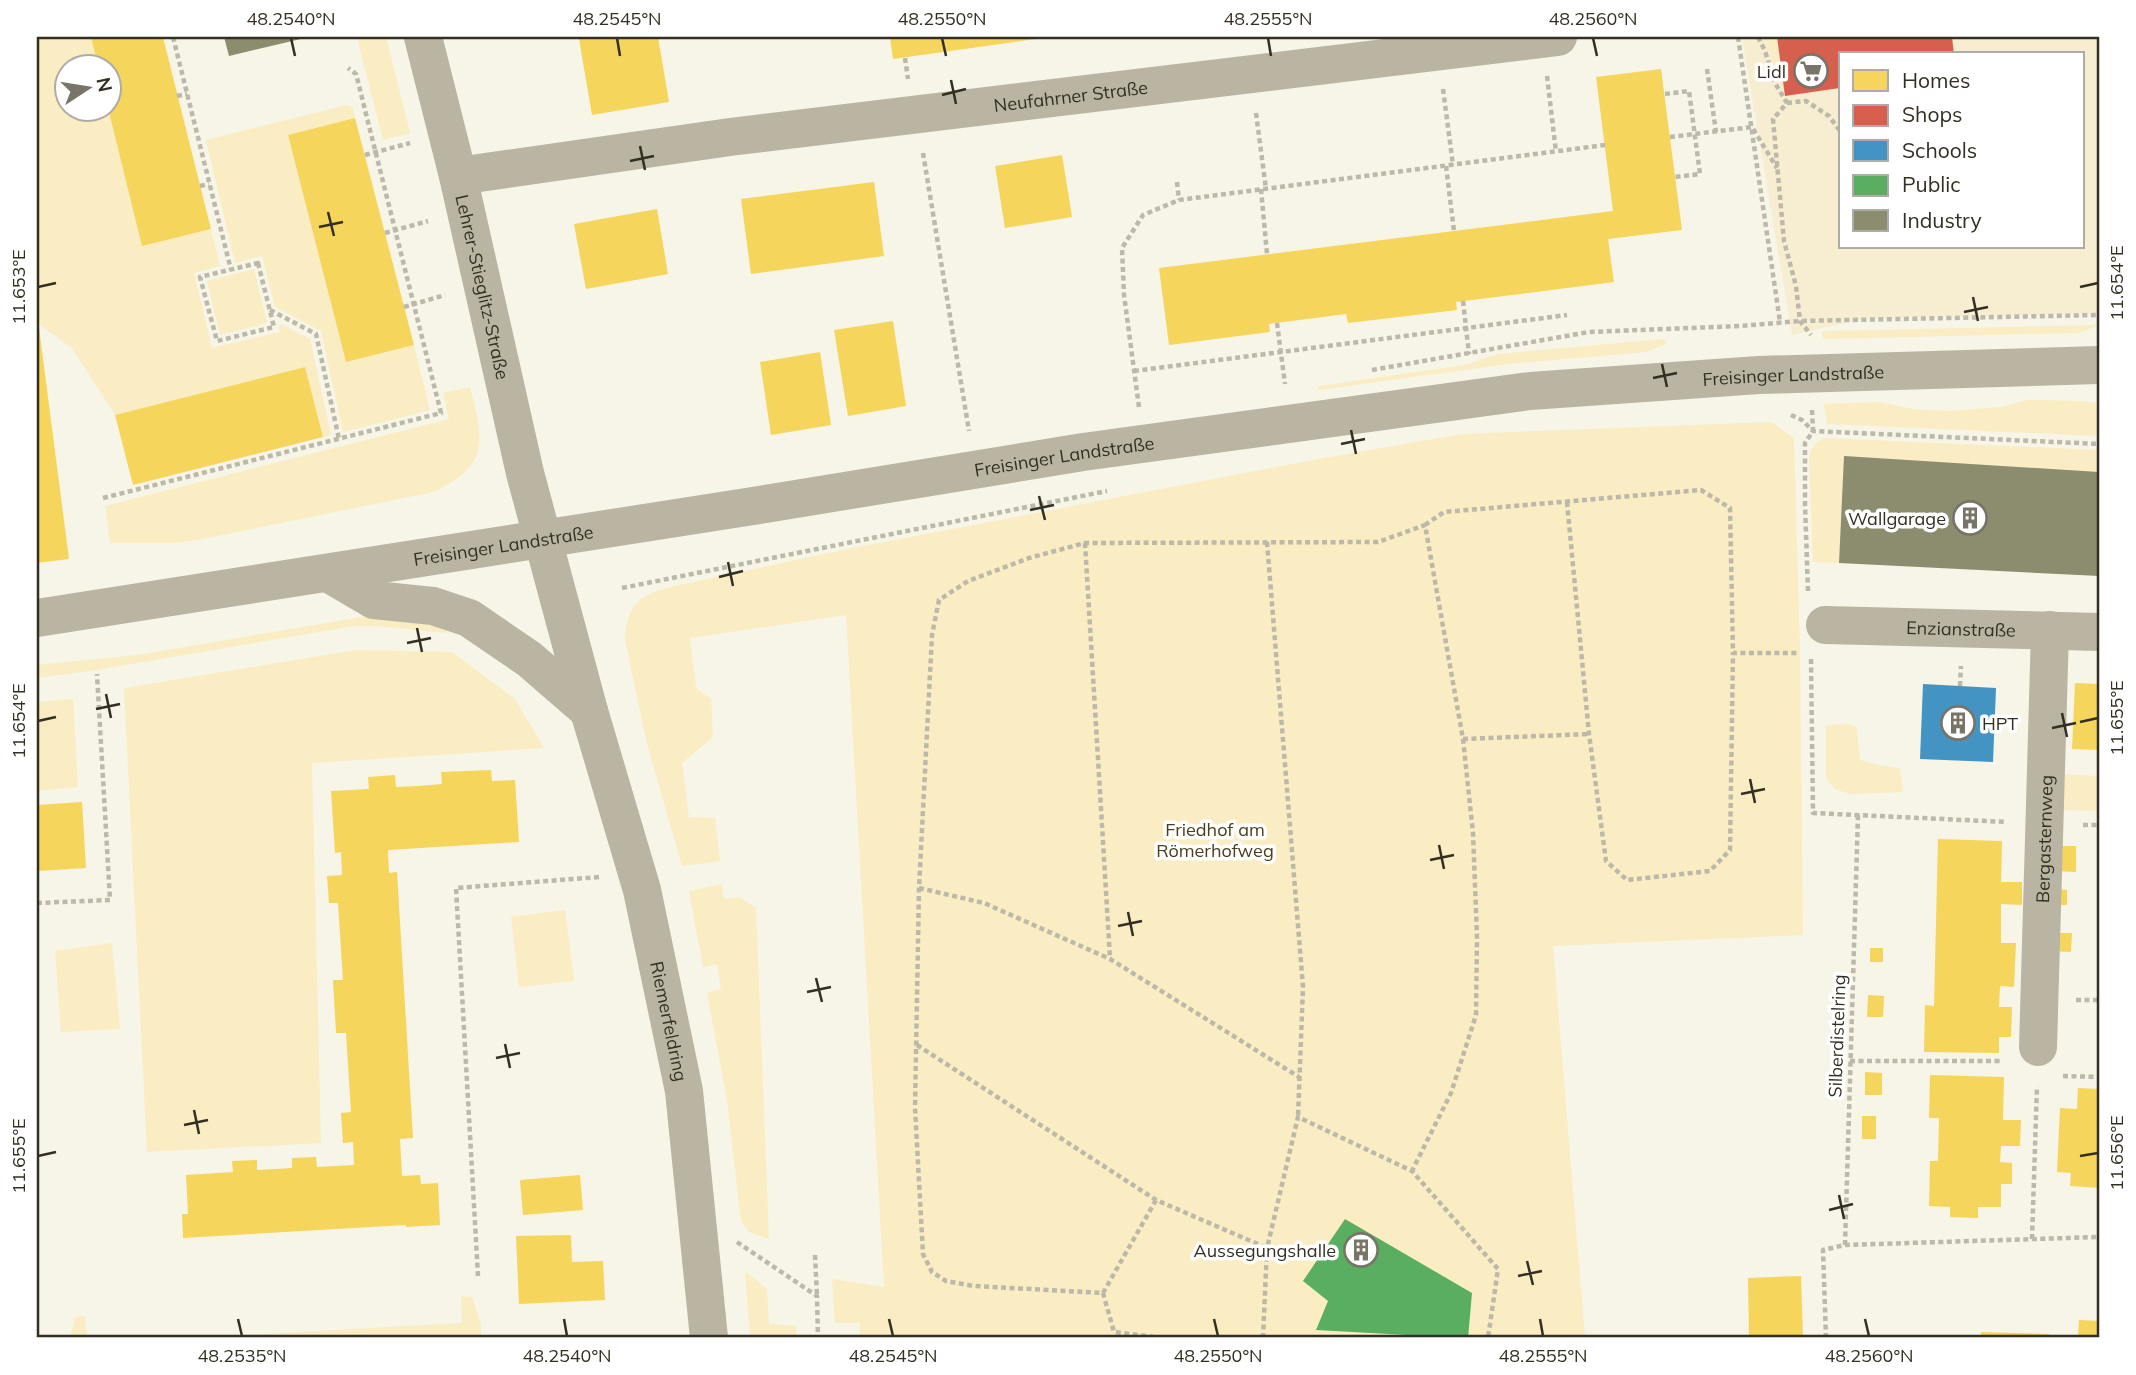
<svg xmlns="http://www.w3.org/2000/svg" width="2136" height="1375" font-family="Mulish,sans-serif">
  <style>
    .built { fill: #f7eed2; fill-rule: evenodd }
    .green { fill: #faedc3 }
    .homes { fill: #f6d55c }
    .shops { fill: #d6604d }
    .schools { fill: #4393c3 }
    .public { fill: #5aae61 }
    .industry { fill: #8c8c6e }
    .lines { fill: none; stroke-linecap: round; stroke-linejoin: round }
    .path { stroke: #bcb8aa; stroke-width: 4.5; stroke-dasharray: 5 3.5; stroke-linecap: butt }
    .minor { stroke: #bab5a3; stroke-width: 38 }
    .ticks { fill: none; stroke: #332f22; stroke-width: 2.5 }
    .labels { text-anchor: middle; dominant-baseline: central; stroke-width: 7; stroke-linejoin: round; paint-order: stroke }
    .poi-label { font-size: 18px; fill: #332f22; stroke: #fff; text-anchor: end }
    .street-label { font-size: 18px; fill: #332f22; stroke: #fff }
    .park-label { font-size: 18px; fill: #493f1c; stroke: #fff }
    .neatline { fill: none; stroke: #332f22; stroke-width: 2.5 }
    .ticks-label { font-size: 18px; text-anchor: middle; fill: #332f22 }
  </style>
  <rect width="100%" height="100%" fill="#f7f4e8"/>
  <path class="built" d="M 1742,37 L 2099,37 L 2099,313 L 1868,318 L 1792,335 ZM 1840,54 L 2082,54 L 2082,247 L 1840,247 Z"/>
  <path class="green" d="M 37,37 L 91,37 L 98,66 L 66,66 L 66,108 L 108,108 L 211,229 L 220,266 L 194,273 L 212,348 L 280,332 L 279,323 L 310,339 L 331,435 L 323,437 L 305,367 L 115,415 L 72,348 L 37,323 Z
    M 357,37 L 386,37 L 410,133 L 383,140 Z
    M 1764,37 L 1777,37 L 1785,96 Z
    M 347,105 L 353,108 L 355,118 L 288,135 L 346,362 L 414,345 L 430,410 L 343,432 L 321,331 L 275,307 L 262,256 L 235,263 L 206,140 Z
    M 254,269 L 267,323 L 220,335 L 207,281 Z
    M 2099,325 L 2080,333 L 1823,339 L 1822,331 Z
    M 1664,339 L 1667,343 L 1647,352 L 1517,363 L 1319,390 L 1318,386 L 1464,365 L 1497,354 Z
    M 470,387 C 484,441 490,466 433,492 L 198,540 L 175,543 L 110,543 L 105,506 L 449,419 L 443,393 Z
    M 2028,400 L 2082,401 L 2099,403 L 2099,436 L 1827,424 L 1824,404 L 1879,402 L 1913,409 L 1947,411 L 2002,407 Z
    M 1771,422 L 1794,438 L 1800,653 L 1803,935 L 1553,946 L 1585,1338 L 859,1338 L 860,1323 L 835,1323 L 832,1279 L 884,1287 L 846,615 L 690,638 L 696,688 L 711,699 L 713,737 L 682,763 L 689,817 L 715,818 L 720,861 L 682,866 L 646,740 L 625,640 C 627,605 638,596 670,587 L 843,550 L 1313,460 L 1462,434 Z
    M 1826,438 L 2099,450 L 2099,472 L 1844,457 L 1839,563 L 1813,562 L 1809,457 C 1812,446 1815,442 1826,438 Z
    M 362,617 L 450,623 L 446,633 L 376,626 L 354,626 L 96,670 L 37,678 L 37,665 L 137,655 Z
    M 356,650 L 452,652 L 515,699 L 544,748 L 312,763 L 321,1143 L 147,1152 L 124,688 Z
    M 73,699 L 78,787 L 37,791 L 37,702 Z
    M 1849,724 L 1857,728 L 1860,760 L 1878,765 L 1900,768 L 1903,792 L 1850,794 L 1835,789 L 1826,779 L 1826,725 Z
    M 2056,774 L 2099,776 L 2099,811 L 2061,810 Z
    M 722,884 L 724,899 L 739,897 L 756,908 L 769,1239 L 749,1232 L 741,1221 L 727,1100 L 707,993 L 721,989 L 717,964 L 703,967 L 689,891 Z
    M 565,910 L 574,981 L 519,987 L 511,917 Z
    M 112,943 L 120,1029 L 61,1032 L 55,951 Z
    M 745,1271 L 767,1289 L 769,1324 L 796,1326 L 797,1338 L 750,1338 Z
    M 461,1296 L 472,1297 L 481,1324 L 481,1338 L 190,1338 L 462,1323 Z
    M 85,1316 L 87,1338 L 69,1338 L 76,1317 Z"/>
  <path class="homes" d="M 91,37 L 163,37 L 211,229 L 142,246 L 108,108 L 108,66 L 98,66 Z
    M 593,37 L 658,37 L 669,102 L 592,115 L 579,39 Z
    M 890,37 L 1042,37 L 1042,38 L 893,59 Z
    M 1661,69 L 1682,230 L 1608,239 L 1614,282 L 1456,302 L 1457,310 L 1348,323 L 1346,314 L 1269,324 L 1270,332 L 1169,345 L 1159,268 L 1613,211 L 1596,77 Z
    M 355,118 L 414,345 L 346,362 L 288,135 Z
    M 1062,155 L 1072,217 L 1005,228 L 995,166 Z
    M 874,182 L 884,256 L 751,274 L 741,199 Z
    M 657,209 L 668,274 L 586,289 L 574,224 Z
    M 893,321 L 906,406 L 848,416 L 834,330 Z
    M 37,328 L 39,328 L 69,559 L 37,563 Z
    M 820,352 L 831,425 L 771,435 L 760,362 Z
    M 305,367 L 323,437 L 133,485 L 115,415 Z
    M 2075,683 L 2099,684 L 2099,750 L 2072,749 Z
    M 491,770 L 492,781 L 515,780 L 519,842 L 388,850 L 389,873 L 397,872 L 413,1138 L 400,1139 L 402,1176 L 420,1175 L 421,1184 L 438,1183 L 440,1225 L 406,1227 L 406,1225 L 183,1238 L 182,1214 L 188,1214 L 186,1175 L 233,1172 L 232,1161 L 257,1160 L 257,1170 L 292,1168 L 292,1158 L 316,1157 L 317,1167 L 354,1165 L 353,1142 L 343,1143 L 341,1113 L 351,1112 L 346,1033 L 336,1033 L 333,980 L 343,980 L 338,903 L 329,903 L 327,876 L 342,875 L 341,852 L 335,853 L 331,791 L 369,789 L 368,777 L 395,775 L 396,787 L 418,786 L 442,784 L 441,772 Z
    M 82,802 L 86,868 L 37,871 L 37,805 Z
    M 1938,839 L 2002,841 L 2001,882 L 2022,882 L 2022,905 L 2001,904 L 2001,943 L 2016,943 L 2014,987 L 2000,986 L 1999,1007 L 2012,1007 L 2011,1037 L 1999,1037 L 1999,1053 L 1924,1052 L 1925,1005 L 1934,1006 Z
    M 2055,846 L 2076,846 L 2076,872 L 2054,871 Z
    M 2055,889 L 2067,890 L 2067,905 L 2055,905 Z
    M 2053,933 L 2072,933 L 2071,952 L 2052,951 Z
    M 1870,948 L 1883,948 L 1883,962 L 1870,962 Z
    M 1868,995 L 1884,996 L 1883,1017 L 1867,1017 Z
    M 1865,1072 L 1882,1073 L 1882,1095 L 1865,1095 Z
    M 1930,1075 L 2004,1077 L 2003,1120 L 2021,1120 L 2020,1146 L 2001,1146 L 2000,1162 L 2012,1163 L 2012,1184 L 2001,1184 L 2001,1207 L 1978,1207 L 1978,1218 L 1950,1217 L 1950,1207 L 1929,1206 L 1930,1161 L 1938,1161 L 1939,1118 L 1929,1118 Z
    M 2078,1088 L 2099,1089 L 2099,1188 L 2070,1186 L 2071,1173 L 2057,1172 L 2060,1108 L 2077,1109 Z
    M 1862,1116 L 1876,1116 L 1876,1139 L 1862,1139 Z
    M 580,1175 L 583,1210 L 523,1215 L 520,1180 Z
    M 571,1235 L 572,1262 L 603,1261 L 605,1300 L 519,1304 L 516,1236 Z
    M 1801,1276 L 1803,1338 L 1749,1338 L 1748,1278 Z
    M 2079,1320 L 2099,1321 L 2099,1338 L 2078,1338 Z
    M 1981,1332 L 2049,1334 L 2049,1338 L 1981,1338 Z
    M 1863,1335 L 1883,1336 L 1883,1338 L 1863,1338 Z"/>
  <path class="shops" d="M 1777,37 L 1952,37 L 1954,54 L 1840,54 L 1840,88 L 1785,96 Z"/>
  <path class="schools" d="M 1923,684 L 1996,688 L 1993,762 L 1920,759 Z"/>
  <path class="public" d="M 1345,1219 L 1472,1293 L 1468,1338 L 1407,1338 L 1407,1335 L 1316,1330 L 1328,1301 L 1303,1281 Z"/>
  <path class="industry" d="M 224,37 L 305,37 L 305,38 L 229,56 Z
    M 1844,456 L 2099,472 L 2099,576 L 1839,563 Z"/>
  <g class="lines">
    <path class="path" d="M 173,37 L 231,270
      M 1738,37 L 1780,322
      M 1758,37 L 1765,51 L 1775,83 L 1787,103 L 1773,119 L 1784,241 L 1796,286 L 1800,321 L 1811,335
      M 905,58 L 908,79
      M 1707,69 L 1716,132
      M 1547,76 L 1556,152
      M 1443,89 L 1453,165
      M 1665,94 L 1689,91 L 1700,174 L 1675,177
      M 177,96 L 187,94
      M 1787,103 L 1806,101 L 1829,116 L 1840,131
      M 1256,113 L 1266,189
      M 1670,137 L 1752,127 L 1777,168
      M 923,153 L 969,431
      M 365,155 L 410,143
      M 1446,166 L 1454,231
      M 1177,182 L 1179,200
      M 200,186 L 209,184
      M 1261,189 L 1267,254
      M 385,233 L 428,221
      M 258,263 L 274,327 L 217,341 L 200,277 Z
      M 1463,301 L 1469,354
      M 404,307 L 445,295
      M 270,310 L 316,334 L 339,439
      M 1277,323 L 1285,384
      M 1372,370 L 1589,332 L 1740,326 L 1800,321 L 2099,315
      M 1134,371 L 1567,315
      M 1139,407 L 1124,295 L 1122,248 L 1143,215 L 1179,200 L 1605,145
      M 1791,415 L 1802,420 L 1813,431 L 2099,444
      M 103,498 L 441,413 L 356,74 L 348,68
      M 1567,502 L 1589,734 L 1606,861 L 1627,880 L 1710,871 L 1730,850 L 1733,653
      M 1425,525 L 1444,512 L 1701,490 L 1730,508 L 1733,653 L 1798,653
      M 1267,542 L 1303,987 L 1298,1117
      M 1085,543 L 1110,958
      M 622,588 L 1107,491
      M 1808,591 L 1805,505 L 1805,443 L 1813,431 L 1812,410
      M 1811,659 L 1813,813 L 2007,822
      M 1960,686 L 1961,666
      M 1463,739 L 1589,734
      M 2083,825 L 2099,825
      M 919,888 L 984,903 L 1110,959 L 1299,1077
      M 37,903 L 110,900 L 97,674
      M 2076,1000 L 2099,1000
      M 917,1045 L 1156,1200 L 1267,1248
      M 1850,1061 L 2003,1061
      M 2063,1076 L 2099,1077
      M 2032,1239 L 2037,1086
      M 737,1242 L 817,1296 L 818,1338
      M 1845,1245 L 1858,815
      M 815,1255 L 817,1296
      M 478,1276 L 456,888 L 599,877
      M 1103,1293 L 1156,1200
      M 1163,1338 L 1114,1332 L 1103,1293 L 974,1286 L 946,1281 L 932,1272 L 923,1254 L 915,1108 L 919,888 L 932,635 L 939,600 L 968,581 L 1029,558 L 1085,543 L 1378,542 L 1425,525 L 1463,739 L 1473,833 L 1477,937 L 1476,1015 L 1451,1093 L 1412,1171
      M 1263,1338 L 1267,1248 L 1298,1117 L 1412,1171 L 1498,1269 L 1488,1338
      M 1826,1338 L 1823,1250 L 1845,1245 L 2099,1237"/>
    <g class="minor">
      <path id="s1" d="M 423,37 L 458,176 L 525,473 L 589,711 L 642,890 L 684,1091 L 709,1338"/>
      <path id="s2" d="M 458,176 L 730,137 L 1558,37"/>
      <path d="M 328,573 L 374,600 L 433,606 L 469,618 L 529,659 L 589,711"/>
      <path id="s3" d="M 37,618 L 753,506 L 1083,452 L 1530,391 L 1759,375 L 2099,365"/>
      <path id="s4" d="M 1825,625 L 2099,632"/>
      <path id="s5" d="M 2038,1047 L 2050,630"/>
    </g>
  </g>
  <path class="ticks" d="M 291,38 L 295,56M 617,38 L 620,56M 942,38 L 946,56M 1268,38 L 1271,56M 1593,38 L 1597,56M 951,80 L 956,104M 942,95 L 966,89M 640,146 L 645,170M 630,161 L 654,156M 328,212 L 334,236M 319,227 L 343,222M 38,287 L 56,283M 2080,287 L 2098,283M 1973,297 L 1978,321M 1964,312 L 1988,307M 1662,364 L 1667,387M 1653,378 L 1677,373M 1351,430 L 1356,454M 1341,444 L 1365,439M 1039,496 L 1045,520M 1030,510 L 1054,505M 728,562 L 733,586M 719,577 L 743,571M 417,628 L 422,652M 407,643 L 431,638M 106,694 L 111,718M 96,709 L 120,704M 2062,713 L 2067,737M 38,721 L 56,717M 2080,722 L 2098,718M 2052,728 L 2076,723M 1750,779 L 1755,803M 1741,794 L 1765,789M 1439,845 L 1444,869M 1430,860 L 1454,855M 1128,912 L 1133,936M 1118,926 L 1142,921M 816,978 L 822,1002M 807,992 L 831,987M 505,1044 L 510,1068M 496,1058 L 520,1053M 194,1110 L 199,1134M 184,1125 L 208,1120M 38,1156 L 56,1152M 2080,1156 L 2098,1153M 1839,1195 L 1844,1219M 1829,1210 L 1853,1204M 1527,1261 L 1533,1285M 1518,1276 L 1542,1271M 238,1319 L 242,1336M 564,1319 L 567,1336M 889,1319 L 893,1336M 1214,1319 L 1218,1336M 1540,1319 L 1543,1336M 1865,1319 L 1869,1336"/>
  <defs>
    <g id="supermarket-ring" transform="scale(1.75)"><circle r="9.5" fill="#fff" stroke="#787467" stroke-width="1.5"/><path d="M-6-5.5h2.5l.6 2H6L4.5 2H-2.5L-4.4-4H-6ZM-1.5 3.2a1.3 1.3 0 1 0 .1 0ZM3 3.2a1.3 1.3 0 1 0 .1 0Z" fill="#787467"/></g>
    <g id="building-ring" transform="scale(1.75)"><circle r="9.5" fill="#fff" stroke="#787467" stroke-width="1.5"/><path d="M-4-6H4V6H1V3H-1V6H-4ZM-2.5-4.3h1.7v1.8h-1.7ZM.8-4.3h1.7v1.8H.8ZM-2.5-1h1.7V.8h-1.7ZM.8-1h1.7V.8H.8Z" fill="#787467"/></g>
  </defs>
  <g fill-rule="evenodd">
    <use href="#supermarket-ring" x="1811" y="71"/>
    <use href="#building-ring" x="1970" y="518"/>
    <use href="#building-ring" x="1958" y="723"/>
    <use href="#building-ring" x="1361" y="1250"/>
  </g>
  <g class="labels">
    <g class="poi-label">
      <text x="1786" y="71">Lidl</text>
      <text x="1946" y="518">Wallgarage</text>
      <text x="1982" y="723" text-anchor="start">HPT</text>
      <text x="1336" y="1250">Aussegungshalle</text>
    </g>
    <g class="street-label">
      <text stroke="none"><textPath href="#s2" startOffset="618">Neufahrner Straße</textPath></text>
      <text stroke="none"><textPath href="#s1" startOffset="257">Lehrer-Stieglitz-Straße</textPath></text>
      <text stroke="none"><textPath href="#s3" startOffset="1774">Freisinger Landstraße</textPath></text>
      <text stroke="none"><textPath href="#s3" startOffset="1040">Freisinger Landstraße</textPath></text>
      <text stroke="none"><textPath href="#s3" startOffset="472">Freisinger Landstraße</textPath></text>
      <text stroke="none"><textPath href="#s4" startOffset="136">Enzianstraße</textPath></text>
      <text stroke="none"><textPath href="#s5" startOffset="208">Bergasternweg</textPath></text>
      <text stroke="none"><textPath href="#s1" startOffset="1015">Riemerfeldring</textPath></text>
      <text transform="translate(1837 1036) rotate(-88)">Silberdistelring</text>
    </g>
    <g class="park-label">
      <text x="1215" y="829">Friedhof am<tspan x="1215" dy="21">Römerhofweg</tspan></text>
    </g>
  </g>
  <rect width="2136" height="1375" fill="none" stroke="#ffffff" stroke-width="77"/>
  <rect x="1839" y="52" width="245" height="196" fill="#ffffff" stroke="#adaca7" stroke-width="2"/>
  <rect x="1853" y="70" width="35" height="21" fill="#f6d55c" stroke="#adaca7" stroke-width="2"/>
  <text x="1902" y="88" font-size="21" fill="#332f22">Homes</text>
  <rect x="1853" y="105" width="35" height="21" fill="#d6604d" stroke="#adaca7" stroke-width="2"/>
  <text x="1902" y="122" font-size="21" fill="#332f22">Shops</text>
  <rect x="1853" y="140" width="35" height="21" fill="#4393c3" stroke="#adaca7" stroke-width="2"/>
  <text x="1902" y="158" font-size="21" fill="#332f22">Schools</text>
  <rect x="1853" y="175" width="35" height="21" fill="#5aae61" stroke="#adaca7" stroke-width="2"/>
  <text x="1902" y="192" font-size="21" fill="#332f22">Public</text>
  <rect x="1853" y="210" width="35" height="21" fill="#8c8c6e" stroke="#adaca7" stroke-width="2"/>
  <text x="1902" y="228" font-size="21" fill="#332f22">Industry</text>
  <g transform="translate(88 88) rotate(78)"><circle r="33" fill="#ffffff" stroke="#adaca7" stroke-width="2"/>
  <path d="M0-5L12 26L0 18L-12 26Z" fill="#787467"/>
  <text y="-10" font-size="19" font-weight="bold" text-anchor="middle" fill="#332f22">N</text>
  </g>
  <rect x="38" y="38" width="2060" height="1298" class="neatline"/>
  <g class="ticks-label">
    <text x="291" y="25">48.2540°N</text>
    <text x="617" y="25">48.2545°N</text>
    <text x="942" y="25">48.2550°N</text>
    <text x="1268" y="25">48.2555°N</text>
    <text x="1593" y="25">48.2560°N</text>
    <text transform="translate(2117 283) rotate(-90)" y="6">11.654°E</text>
    <text transform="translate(19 287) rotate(-90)" y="6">11.653°E</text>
    <text transform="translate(2117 718) rotate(-90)" y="6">11.655°E</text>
    <text transform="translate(19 721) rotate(-90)" y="6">11.654°E</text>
    <text transform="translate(2117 1153) rotate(-90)" y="6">11.656°E</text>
    <text transform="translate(19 1156) rotate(-90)" y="6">11.655°E</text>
    <text x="242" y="1362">48.2535°N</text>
    <text x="567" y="1362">48.2540°N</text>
    <text x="893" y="1362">48.2545°N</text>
    <text x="1218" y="1362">48.2550°N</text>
    <text x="1543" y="1362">48.2555°N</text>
    <text x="1869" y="1362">48.2560°N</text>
  </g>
</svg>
